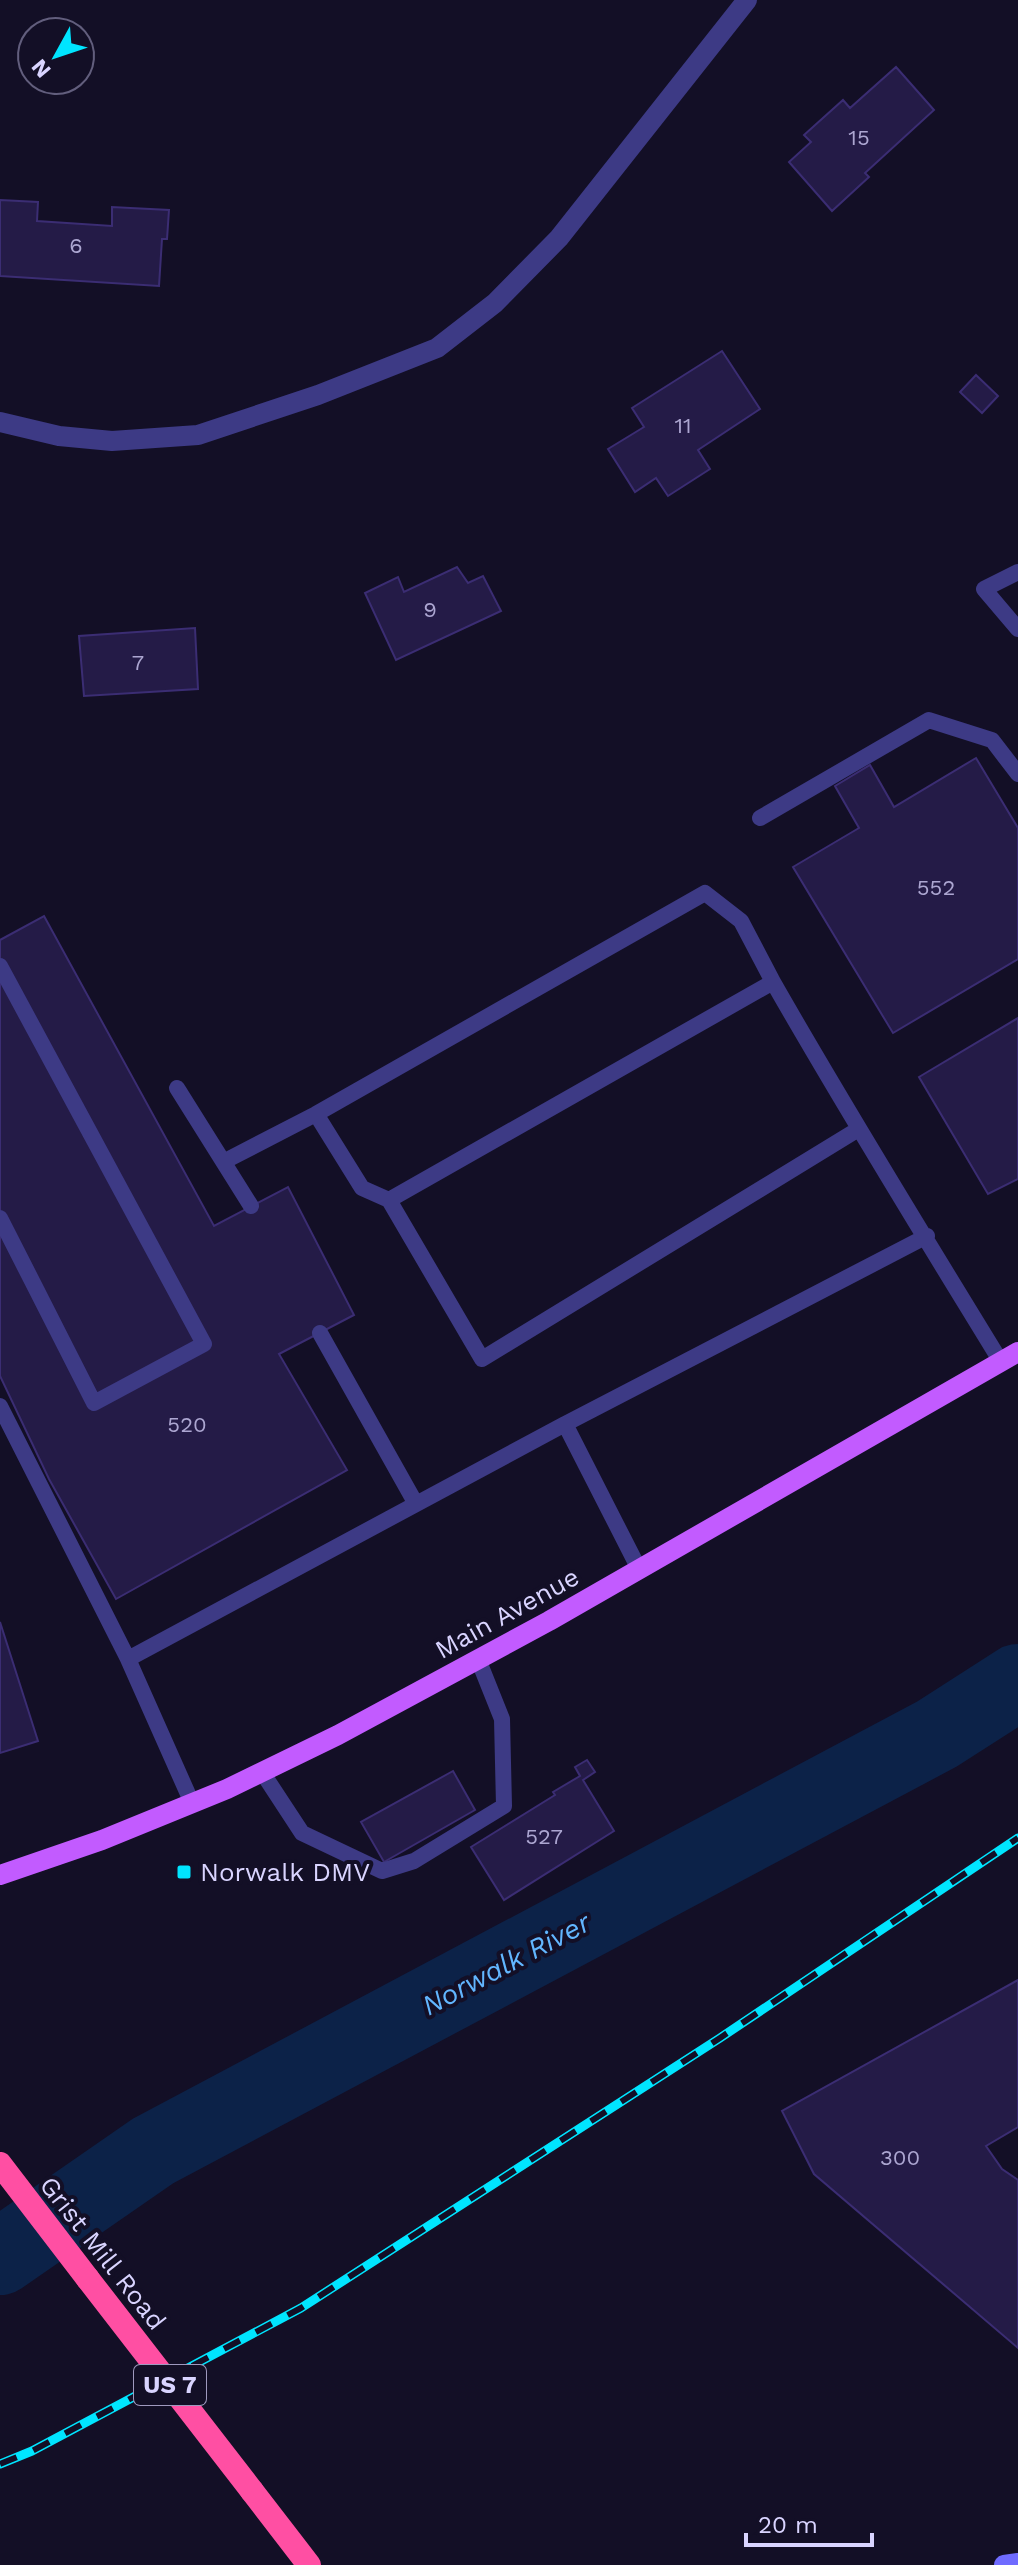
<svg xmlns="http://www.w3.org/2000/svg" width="1018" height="2565" font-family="'Work Sans',sans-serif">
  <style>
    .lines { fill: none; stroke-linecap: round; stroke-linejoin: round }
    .river { stroke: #0c2248; stroke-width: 76 }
    .building { fill: #241b47; stroke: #3b2d73; stroke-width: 2 }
    .lane { stroke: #3d3a85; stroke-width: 16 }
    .street { stroke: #3d3a85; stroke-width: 20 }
    .secondary { stroke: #6f6bff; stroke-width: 20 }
    .primary { stroke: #c25bff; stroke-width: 20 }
    .highway { stroke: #ff4fa3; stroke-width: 24 }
    .rail-casing { stroke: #00e5ff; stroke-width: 9 }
    .rail { stroke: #130f26; stroke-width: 6; stroke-dasharray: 18; stroke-linecap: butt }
    .highway-bridge { stroke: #ff4fa3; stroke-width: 24 }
    .poi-dot { fill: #00e5ff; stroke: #130f26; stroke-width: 3 }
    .labels { text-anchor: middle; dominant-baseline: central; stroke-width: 8; stroke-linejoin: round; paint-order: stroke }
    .number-label { font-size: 22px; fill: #aca6d1 }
    .shield { fill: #130f26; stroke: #9e99be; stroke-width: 2 }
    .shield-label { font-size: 24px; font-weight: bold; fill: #d9d4ff }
    .street-label { font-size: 26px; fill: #d9d4ff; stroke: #130f26 }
    .poi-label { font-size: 26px; fill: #d9d4ff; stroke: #130f26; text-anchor: start }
    .water-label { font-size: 28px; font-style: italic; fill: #62b6ff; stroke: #130f26 }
  </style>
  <rect width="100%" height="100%" fill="#130f26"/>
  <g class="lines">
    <path class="river" d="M 0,2257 L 153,2151 L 937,1734 L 1018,1682"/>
  </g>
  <path class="building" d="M 896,67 L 934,110 L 865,173 L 869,177 L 832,211 L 789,162 L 811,142 L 804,135 L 843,100 L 850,108 Z
    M 0,200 L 38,202 L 37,221 L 112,226 L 112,207 L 169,210 L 167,239 L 162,239 L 159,286 L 0,276 Z
    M 722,351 L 760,409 L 698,450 L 710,469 L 668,496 L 656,478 L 635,492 L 608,449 L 644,427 L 632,408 Z
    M 976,375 L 998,396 L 982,413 L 960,392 Z
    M 457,567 L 468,583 L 483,576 L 501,611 L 396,660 L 365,593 L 398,577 L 404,592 Z
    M 195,628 L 198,689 L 84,696 L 79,636 Z
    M 976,758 L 1018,828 L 1018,959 L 893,1033 L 793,867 L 859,828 L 835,786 L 870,765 L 894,807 Z
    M 44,916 L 214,1226 L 288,1187 L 354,1315 L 279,1354 L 347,1470 L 116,1599 L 49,1479 L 0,1376 L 0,940 Z
    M 1018,1018 L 1018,1179 L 988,1194 L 919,1077 Z
    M 0,1622 L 38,1741 L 0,1753 Z
    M 587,1760 L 595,1772 L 583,1780 L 614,1831 L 504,1900 L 471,1847 L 555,1795 L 553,1792 L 580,1776 L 575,1767 Z
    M 453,1771 L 475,1810 L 384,1862 L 361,1822 Z
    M 1018,1980 L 1018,2127 L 986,2146 L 1002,2169 L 1018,2180 L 1018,2348 L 814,2174 L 782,2111 Z"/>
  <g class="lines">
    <path class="lane" d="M 1018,572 L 984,589 L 1018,629
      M 760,818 L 929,720 L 992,740 L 1018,774
      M 0,966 L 204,1344 L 94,1403 L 0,1218
      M 177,1088 L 251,1206
      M 316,1114 L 705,893 L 741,921 L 773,982
      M 857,1130 L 482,1359 L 389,1200 L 773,982 C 846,1110 924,1236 1001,1362
      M 225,1161 L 316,1114 L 362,1188 L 389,1200
      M 320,1333 L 416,1504
      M 0,1406 L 128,1659
      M 565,1424 L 927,1236
      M 262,1772 L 302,1833 L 382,1871 L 414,1861 L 504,1806 L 502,1719 L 478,1659
      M 192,1803 L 128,1659 L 565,1424 L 639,1569"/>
    <path class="street" d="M 0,422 L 59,436 L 112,441 L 198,435 L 318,395 L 437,348 L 495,303 L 559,238 L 747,0"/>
    <path class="secondary" d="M 1004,2565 L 1018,2563"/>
    <path class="primary" d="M 0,1875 L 102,1840 L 227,1789 L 338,1735 L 549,1621 L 1018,1352"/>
    <path class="highway" d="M 0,2164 L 88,2279
      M 252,2491 L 309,2565"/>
    <g class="rail-casing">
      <path id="rail" d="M 0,2464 L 32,2451 L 301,2308 L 720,2038 L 1018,1838"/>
    </g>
    <use href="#rail" class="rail"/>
    <path class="highway-bridge" d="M 88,2279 L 252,2491"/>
  </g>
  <rect class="poi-dot" x="176" y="1864" width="16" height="16" rx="4"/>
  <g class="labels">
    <g class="number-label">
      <text x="859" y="137">15</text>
      <text x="76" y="245">6</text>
      <text x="683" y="425">11</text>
      <text x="430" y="609">9</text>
      <text x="138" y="662">7</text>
      <text x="936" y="887">552</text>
      <text x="187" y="1424">520</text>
      <text x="544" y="1836">527</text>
      <text x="900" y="2157">300</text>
    </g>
    <rect class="shield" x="134" y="2365" width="72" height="40" rx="6"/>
    <g class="shield-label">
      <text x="170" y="2385">US 7</text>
    </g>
    <g class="street-label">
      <text transform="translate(507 1613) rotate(-29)">Main Avenue</text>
      <text transform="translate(103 2253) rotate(52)">Grist Mill Road</text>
    </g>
    <g class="poi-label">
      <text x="200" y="1872">Norwalk DMV</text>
    </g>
    <g class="water-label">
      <text transform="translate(506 1964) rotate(-28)">Norwalk River</text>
    </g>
  </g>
  <g transform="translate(56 56) rotate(230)"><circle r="38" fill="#130f26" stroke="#625e7d" stroke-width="2"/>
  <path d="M0-6L14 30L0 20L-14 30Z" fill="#00e5ff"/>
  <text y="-12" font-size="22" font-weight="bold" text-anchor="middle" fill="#d9d4ff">N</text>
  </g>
  <path d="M746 2533v12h126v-12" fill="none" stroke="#d9d4ff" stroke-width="4"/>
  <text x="758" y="2533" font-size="24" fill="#d9d4ff" stroke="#130f26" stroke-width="6" paint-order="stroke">20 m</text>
</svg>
